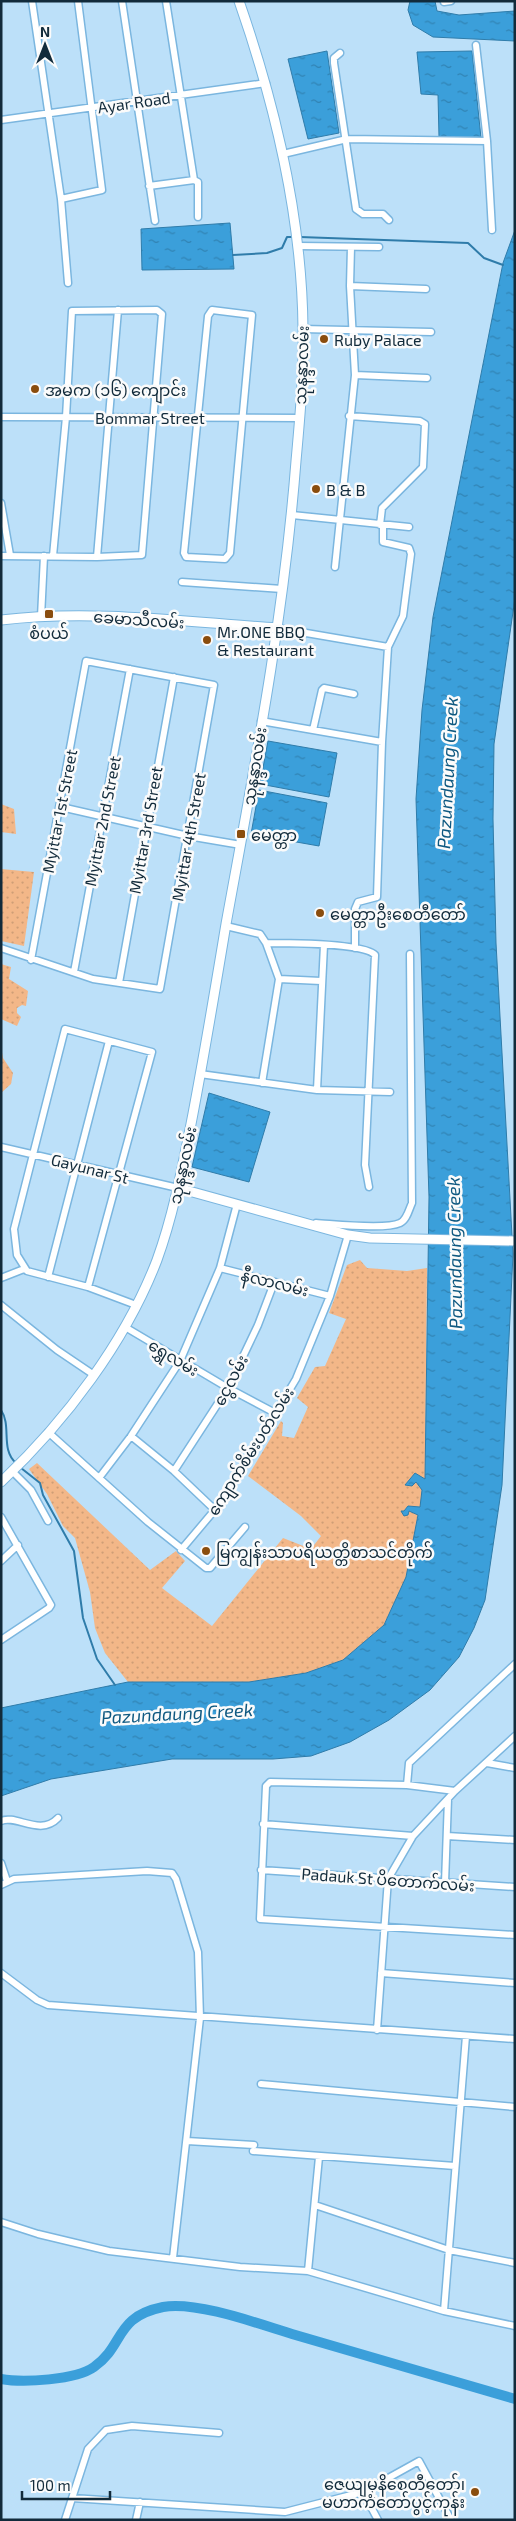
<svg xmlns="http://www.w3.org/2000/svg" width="516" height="2521" font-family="'Exo 2','Noto Sans Myanmar',sans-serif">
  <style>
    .garden { fill: url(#garden-dots) }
    .water { fill: url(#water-ripples); stroke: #2f7caa }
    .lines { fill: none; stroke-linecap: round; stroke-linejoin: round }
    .stream { stroke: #2f7caa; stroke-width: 2 }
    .river { stroke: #3b9fda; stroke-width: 10 }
    .minor-casing { stroke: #7bb6df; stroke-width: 9 }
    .secondary-casing { stroke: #7bb6df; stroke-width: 11 }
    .minor { stroke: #fff; stroke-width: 6 }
    .secondary { stroke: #fff; stroke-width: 9 }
    .poi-dot { fill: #8a4d0e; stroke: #fbfbfb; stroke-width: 2 }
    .labels { text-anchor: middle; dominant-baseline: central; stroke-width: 5; stroke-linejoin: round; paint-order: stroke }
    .street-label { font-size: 16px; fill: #122b3b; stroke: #fbfbfb }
    .poi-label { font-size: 16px; fill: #122b3b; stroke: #fbfbfb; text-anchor: start }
    .water-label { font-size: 18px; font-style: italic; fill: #0f5981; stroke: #fbfbfb }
  </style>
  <defs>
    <pattern id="garden-dots" width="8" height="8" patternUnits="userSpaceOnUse" patternTransform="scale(1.25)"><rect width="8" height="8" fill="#f3b788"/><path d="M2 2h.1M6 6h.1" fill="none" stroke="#cf9e76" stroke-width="1.8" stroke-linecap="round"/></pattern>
    <pattern id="water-ripples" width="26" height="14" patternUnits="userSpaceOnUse" patternTransform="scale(1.25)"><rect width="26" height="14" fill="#3b9fda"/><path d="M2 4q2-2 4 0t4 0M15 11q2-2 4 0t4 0" fill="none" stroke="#3082b2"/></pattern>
  </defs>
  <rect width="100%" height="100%" fill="#bce0f9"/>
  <path class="garden" d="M 1,804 L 14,809 L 16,834 L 1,832 Z
    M 1,869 L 34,872 L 24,946 L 1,941 Z
    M 1,964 L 11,967 L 9,979 L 28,991 L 26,1006 L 22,1005 L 17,1008 L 17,1013 L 21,1017 L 17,1026 L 1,1019 Z
    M 1,1047 L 3,1058 L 13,1073 L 11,1084 L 1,1093 Z
    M 360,1260 L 367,1268 L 407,1271 L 427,1268 L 425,1480 L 415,1473 L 405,1485 L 416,1482 C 425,1487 421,1498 421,1507 L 408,1506 L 404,1511 L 401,1511 L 414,1511 L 418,1515 L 406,1577 L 384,1625 L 343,1660 L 306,1673 L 249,1682 L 128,1682 L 105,1653 L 95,1628 L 90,1592 L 75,1538 L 63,1526 L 47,1494 L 29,1469 L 37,1463 L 150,1570 L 176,1551 L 185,1561 L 162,1588 L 212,1626 L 283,1538 L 311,1549 L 321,1536 L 301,1516 L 248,1476 L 281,1421 L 283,1423 L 282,1436 L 294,1438 L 308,1407 L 297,1398 L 315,1367 L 325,1366 L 346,1319 L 329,1313 L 347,1265 Z"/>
  <path class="water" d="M 410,1 L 435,1 L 437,11 L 459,15 L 515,11 L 515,41 L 433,37 L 413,25 L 408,10 Z
    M 327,51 L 339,133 L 308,139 L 288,59 Z
    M 472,51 L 481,138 L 439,137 L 438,95 L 421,94 L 417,52 Z
    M 230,223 L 234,269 L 142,270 L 141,229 Z
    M 515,230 L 515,598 L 494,744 L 493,819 L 496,943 L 513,1254 L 502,1485 L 485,1600 L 474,1628 L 459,1657 L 430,1690 L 389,1720 L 350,1742 L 311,1756 L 273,1759 L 172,1759 L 51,1779 L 1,1796 L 1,1708 L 128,1682 L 249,1682 L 306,1673 L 343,1660 L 384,1625 L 406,1577 L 418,1515 L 409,1511 L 408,1515 L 404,1516 L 401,1511 L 404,1511 L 408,1506 L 420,1507 L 422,1490 L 416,1482 L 412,1486 L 405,1485 L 415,1473 L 425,1479 L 429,1197 L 416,799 L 422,710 L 433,617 L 503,263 Z
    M 268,741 L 337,753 L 329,797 L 260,784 Z
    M 259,790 L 327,803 L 319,846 L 251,834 Z
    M 209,1093 L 270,1112 L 249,1182 L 192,1167 Z"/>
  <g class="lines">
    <path class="stream" d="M 300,237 L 468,243 L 484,258 L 503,265
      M 233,255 L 267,253 L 282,248 L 287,237 L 293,237
      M 1,1410 C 12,1426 0,1449 16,1463
      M 21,1468 L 40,1483 L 43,1495 L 74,1551 L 83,1618 L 97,1659 L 115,1685"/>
    <path class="river" d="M 1,2379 C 23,2383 76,2380 94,2367 C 125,2345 114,2317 163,2307 C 197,2301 259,2324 292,2334 C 366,2356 441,2377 515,2399"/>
    <g class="minor-casing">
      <path id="minor" d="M 32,1 L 61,199 L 68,283
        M 122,1 L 155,221
        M 166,1 L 194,180
        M 444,2 L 451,1
        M 476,45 L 487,141 L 492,230
        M 340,53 L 334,58 L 334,63 L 356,209 L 363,214 L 383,214 L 389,220
        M 1,120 L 266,83
        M 283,154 L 347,139 L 487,141
        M 194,180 L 198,182 L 198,217
        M 149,186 L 194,180
        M 61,199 L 102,190 L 78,1
        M 298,246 L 379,247
        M 350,286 L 426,289
        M 212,310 L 252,315 L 230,553 L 225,559 L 186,557 L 184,553 L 208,316 Z
        M 303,329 L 431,332
        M 355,375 L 427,378
        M 349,416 L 420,421 L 425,424 L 423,467 L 382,508 L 380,525
        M 1,417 L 300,418
        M 1,503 L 10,555
        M 292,515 L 409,527
        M 1,556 L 97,557 L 142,555 L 162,314 L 157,310 L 72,311 L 66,417 L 53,556
        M 97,557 L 118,310
        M 335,567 L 355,375 L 350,286 L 351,247
        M 182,582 L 282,589
        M 41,617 L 44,556
        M 277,628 L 388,647
        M 261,721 L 382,742
        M 313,730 L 322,690 L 324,688 L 354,694
        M 61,807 L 188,836 L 241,845
        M 226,926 L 260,934 L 266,943 L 279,979 L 262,1083
        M 266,943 C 285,943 365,943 375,955 L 365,1165 L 369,1187
        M 1,948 L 93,979 L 160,989 L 214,685 L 86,661 L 31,960
        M 355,948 L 355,909 L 358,902 L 377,897 L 382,742 L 388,647 L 403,616 L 411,554 L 409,548 L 383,542 L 383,525
        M 74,972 L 130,669
        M 279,979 L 321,981
        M 119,983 L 174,677
        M 200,1074 L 317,1090 L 390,1092
        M 317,1090 L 324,945
        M 1,1147 L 178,1188
        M 316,1223 C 334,1224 385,1230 400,1223 C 407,1220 409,1209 412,1203 L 410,954
        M 220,1268 L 330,1296
        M 48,1277 L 109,1041
        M 1,1278 L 24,1269
        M 88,1287 L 152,1052 L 65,1029 L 14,1229 L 17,1255 L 27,1271 L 88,1287 L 136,1305
        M 1,1305 L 57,1350 L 94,1375
        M 125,1327 L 228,1388 L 277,1414
        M 48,1432 L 148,1522 L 206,1568 L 210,1568 L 245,1527
        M 131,1436 L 174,1471 L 215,1510
        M 12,1471 L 31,1490 L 48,1521
        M 174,1471 L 228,1388 L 258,1325 L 274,1283
        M 99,1478 L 131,1436 L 180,1361 L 220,1268 L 237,1204
        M 1,1517 L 51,1605 L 49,1608 L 1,1640
        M 181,1550 L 224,1499 L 296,1379 L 330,1296 L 348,1235
        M 1,1561 L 18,1545
        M 487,1763 L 515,1768
        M 407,1785 L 409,1763 L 515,1664
        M 455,1791 L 407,1785 L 270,1782 L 266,1786 L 260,1919 L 515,1935
        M 1,1821 C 16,1814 40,1837 58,1818
        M 263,1824 L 413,1836
        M 447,1836 L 515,1840
        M 1,1863 L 7,1881
        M 261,1870 L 515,1887
        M 445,1883 L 448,1799
        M 1,1885 L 14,1879 L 147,1871 L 172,1873 L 176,1879 L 198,1952 L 200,2018 L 173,2258
        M 1,1973 L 37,2000 L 48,2005 L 515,2039
        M 381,1973 L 515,1983
        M 377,2030 L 388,1879 L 413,1836 L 455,1791 L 515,1736
        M 261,2084 L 515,2107
        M 187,2141 L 254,2145
        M 253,2151 L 455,2166
        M 315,2205 L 449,2250 L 515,2263
        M 1,2222 L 38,2234 L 109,2251 L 240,2267 L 308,2271 L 444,2311 L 515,2326
        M 308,2271 L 319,2157
        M 444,2311 L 466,2036
        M 363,2492 L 378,2520
        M 72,2498 L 285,2512 L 363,2492 L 419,2461 L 451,2520
        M 65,2520 L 88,2449 L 106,2430 L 132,2426 L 219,2433
        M 136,2520 L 140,2502"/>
    </g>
    <g class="secondary-casing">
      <path id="secondary" d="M 1,620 C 93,609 186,622 277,628
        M 178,1188 L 348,1235 L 370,1238 L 515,1241
        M 1,1482 C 65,1422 126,1341 157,1260 C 173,1216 182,1169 191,1124 C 204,1057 215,990 226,924 C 254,770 284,617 296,461 C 300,417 304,373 303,329 C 302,217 276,107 239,1"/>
    </g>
    <use href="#minor" class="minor"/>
    <use href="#secondary" class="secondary"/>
  </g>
  <g class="poi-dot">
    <circle cx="324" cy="339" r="5"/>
    <circle cx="35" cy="389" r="5"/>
    <circle cx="316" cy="489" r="5"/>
    <rect x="44" y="609" width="10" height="10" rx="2.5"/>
    <circle cx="207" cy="640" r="5"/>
    <rect x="236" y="829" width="10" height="10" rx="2.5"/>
    <circle cx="320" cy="913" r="5"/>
    <circle cx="206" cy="1551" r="5"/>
    <circle cx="475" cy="2492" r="5"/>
  </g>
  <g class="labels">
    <g class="street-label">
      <text transform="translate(134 102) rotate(-8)">Ayar Road</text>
      <text transform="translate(301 365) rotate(-88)">သုနန္ဒာလမ်း</text>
      <text x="150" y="417">Bommar Street</text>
      <text transform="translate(139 619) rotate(4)">ခေမာသီလမ်း</text>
      <text transform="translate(254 766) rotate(-81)">သုနန္ဒာလမ်း</text>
      <text transform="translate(59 811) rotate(-79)">Myittar 1st Street</text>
      <text transform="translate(102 821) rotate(-79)">Myittar 2nd Street</text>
      <text transform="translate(145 830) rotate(-80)">Myittar 3rd Street</text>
      <text transform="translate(188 837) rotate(-80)">Myittar 4th Street</text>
      <text transform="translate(182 1165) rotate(-78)">သုနန္ဒာလမ်း</text>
      <text transform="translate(90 1168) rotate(14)">Gayunar St</text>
      <text transform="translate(275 1282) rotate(14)">နီလာလမ်း</text>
      <text transform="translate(174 1357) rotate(31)">ရွှေလမ်း</text>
      <text transform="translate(230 1380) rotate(-62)">ငွေလမ်း</text>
      <text transform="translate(250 1451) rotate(-58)">ကျောက်စိမ်းပတ်လမ်း</text>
      <text transform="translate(388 1879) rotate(4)">Padauk St ပိတောက်လမ်း</text>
    </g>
    <g class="poi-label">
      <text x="334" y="339">Ruby Palace</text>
      <text x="45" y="389">အမက (၁၆) ကျောင်း</text>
      <text x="326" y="489">B &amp; B</text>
      <text x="217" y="631">Mr.ONE BBQ<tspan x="217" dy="18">&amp; Restaurant</tspan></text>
      <text x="49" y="632" text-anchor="middle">စံပယ်</text>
      <text x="251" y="834">မေတ္တာ</text>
      <text x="330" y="913">မေတ္တာဦးစေတီတော်</text>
      <text x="216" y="1551">မြကျွန်းသာပရိယတ္တိစာသင်တိုက်</text>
      <text x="465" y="2483" text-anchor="end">ဇေယျမုနိစေတီတော်၊<tspan x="465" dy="18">မဟာကံတော်ပွင့်ကုန်း</tspan></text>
    </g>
    <g class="water-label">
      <text transform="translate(447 773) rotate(-87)">Pazundaung Creek</text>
      <text transform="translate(454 1253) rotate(-91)">Pazundaung Creek</text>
      <text transform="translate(177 1713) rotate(-3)">Pazundaung Creek</text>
    </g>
  </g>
  <rect width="516" height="2521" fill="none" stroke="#122b3b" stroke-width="5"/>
  <g transform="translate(45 45)" stroke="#fbfbfb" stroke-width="4" paint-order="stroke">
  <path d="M0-4L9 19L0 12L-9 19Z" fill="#122b3b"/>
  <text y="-8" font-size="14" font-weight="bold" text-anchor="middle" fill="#122b3b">N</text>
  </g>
  <path d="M22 2491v8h88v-8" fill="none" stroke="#122b3b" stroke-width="2.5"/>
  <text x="30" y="2491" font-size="15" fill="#122b3b" stroke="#fbfbfb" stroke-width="4" paint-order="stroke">100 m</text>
</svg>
